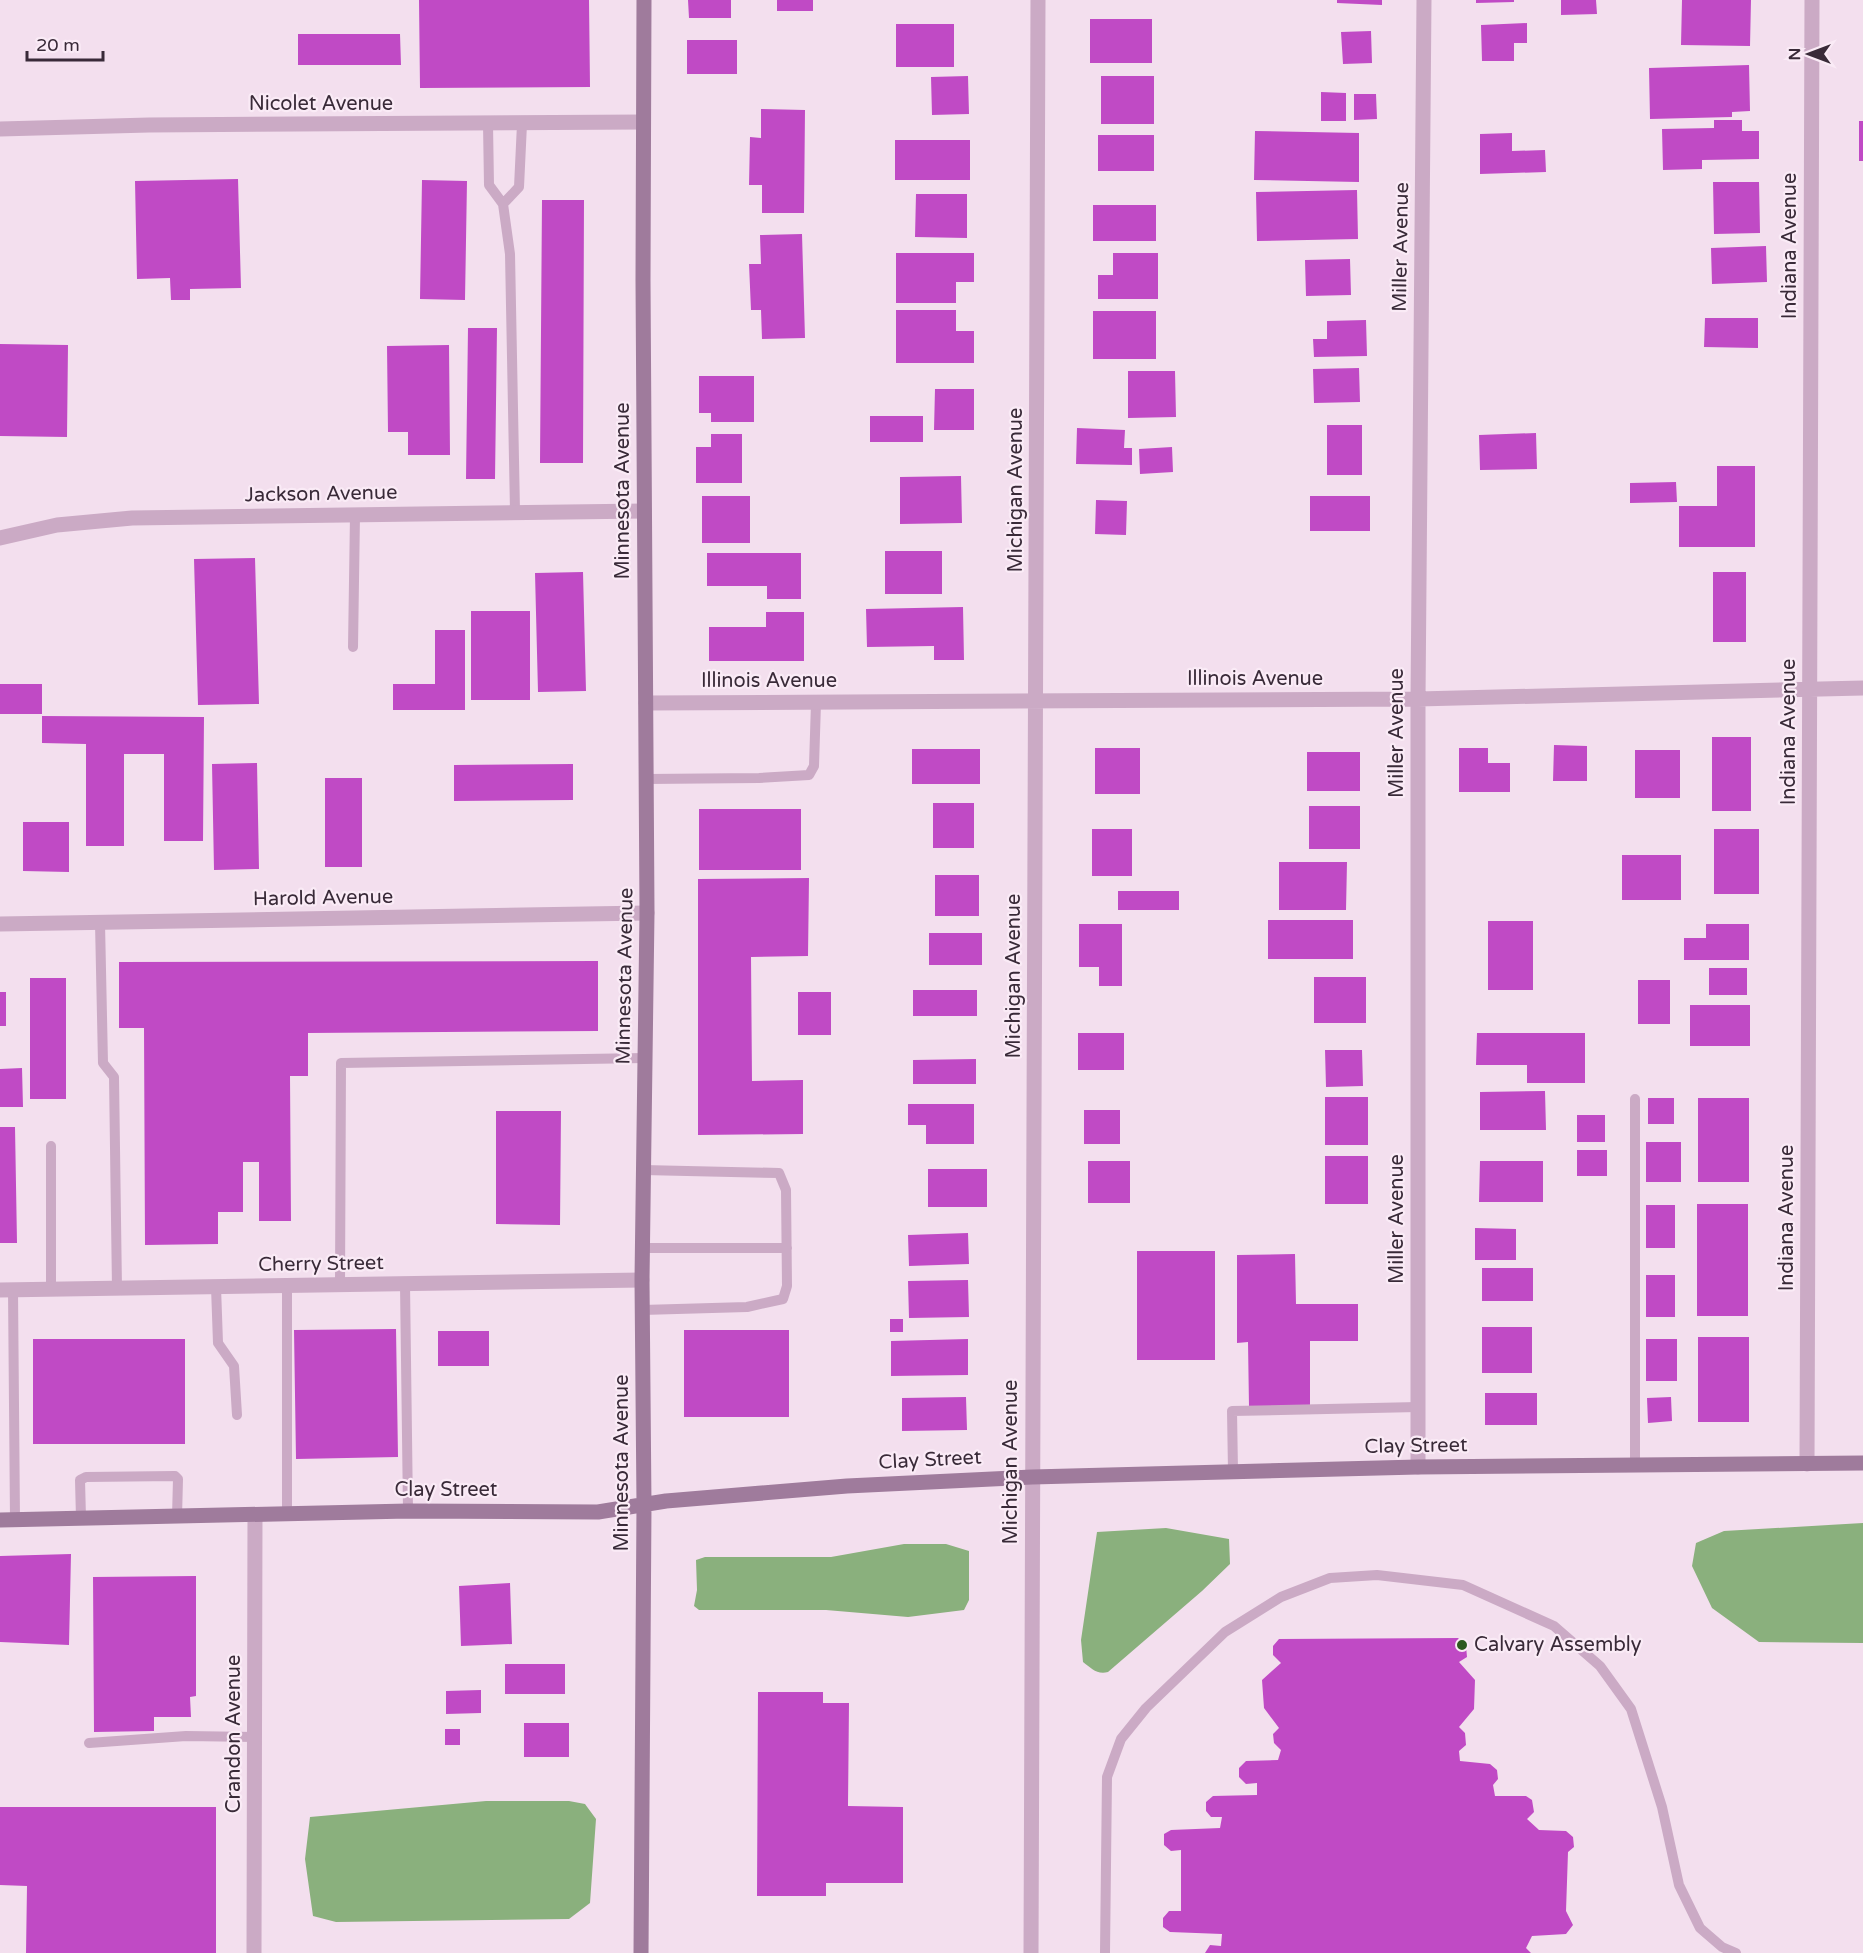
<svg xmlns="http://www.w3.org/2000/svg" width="1863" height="1953" font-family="'Varela Round',sans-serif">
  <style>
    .water { fill: #8ab07d }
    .building { fill: #c04ac5 }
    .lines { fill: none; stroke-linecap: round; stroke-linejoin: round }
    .lane { stroke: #cbaac5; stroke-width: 10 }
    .street { stroke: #cbaac5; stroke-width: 15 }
    .secondary { stroke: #9f7b9c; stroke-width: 15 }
    .poi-dot { fill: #2c5a1f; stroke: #faebf6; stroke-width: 2 }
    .labels { text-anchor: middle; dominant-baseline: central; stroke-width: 4.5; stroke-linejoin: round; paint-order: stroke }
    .street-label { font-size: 20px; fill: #392a38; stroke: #faebf6 }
    .poi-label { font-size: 20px; fill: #392a38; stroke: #faebf6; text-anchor: start }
  </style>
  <rect width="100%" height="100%" fill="#f3dfee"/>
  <path class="water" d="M 1863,1523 L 1863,1643 L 1759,1642 L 1712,1608 L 1692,1566 L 1696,1543 L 1724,1531 Z
    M 1166,1528 L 1229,1539 L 1230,1564 L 1202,1591 L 1108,1672 C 1097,1675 1091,1668 1083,1662 L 1081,1640 L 1097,1532 Z
    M 904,1544 L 946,1544 L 969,1551 L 969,1600 L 964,1610 L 908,1617 L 826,1610 L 699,1610 L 694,1606 L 697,1590 L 696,1560 L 705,1557 L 831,1557 Z
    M 486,1801 L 569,1801 L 585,1804 L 596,1819 L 590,1903 L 569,1919 L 336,1922 L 313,1916 L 305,1859 L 310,1817 Z"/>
  <path class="building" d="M 419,0 L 589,0 L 590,87 L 420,88 Z
    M 688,0 L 731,0 L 731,18 L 689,18 Z
    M 777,0 L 813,0 L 813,11 L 777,11 Z
    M 1337,0 L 1382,0 L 1382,5 L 1337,3 Z
    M 1476,0 L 1514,0 L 1514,2 L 1476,3 Z
    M 1561,0 L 1596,0 L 1597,14 L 1561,15 Z
    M 1682,0 L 1751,0 L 1750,46 L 1681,45 Z
    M 1090,19 L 1152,19 L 1152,63 L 1090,63 Z
    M 1527,23 L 1527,43 L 1514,43 L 1514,61 L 1482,61 L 1481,25 Z
    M 896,24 L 954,24 L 954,67 L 896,67 Z
    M 1371,31 L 1372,63 L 1343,64 L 1341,32 Z
    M 298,34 L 400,34 L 401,65 L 298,65 Z
    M 687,40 L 737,40 L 737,74 L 687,74 Z
    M 1749,65 L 1750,111 L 1732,112 L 1732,117 L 1650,119 L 1649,68 Z
    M 968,76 L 969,114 L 932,115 L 931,77 Z
    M 1101,76 L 1154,76 L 1154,124 L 1101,124 Z
    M 1321,92 L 1346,93 L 1346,121 L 1321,121 Z
    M 1354,94 L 1376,94 L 1377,119 L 1354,120 Z
    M 761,109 L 805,110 L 804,213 L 762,213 L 762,185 L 749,185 L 750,137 L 761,138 Z
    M 1714,120 L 1742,120 L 1742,131 L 1759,131 L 1759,159 L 1702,160 L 1702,169 L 1663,170 L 1662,129 L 1714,128 Z
    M 1859,121 L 1863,121 L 1863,161 L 1859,161 Z
    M 1255,131 L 1359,133 L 1359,182 L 1254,180 Z
    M 1512,133 L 1512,151 L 1545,150 L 1546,172 L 1480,174 L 1480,134 Z
    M 1098,135 L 1154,135 L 1154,171 L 1098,171 Z
    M 895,140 L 970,140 L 970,180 L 895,180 Z
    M 238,179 L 241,288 L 190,289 L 190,300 L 171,300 L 170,278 L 137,279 L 135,181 Z
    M 422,180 L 467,181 L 465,300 L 420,299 Z
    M 1713,182 L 1759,182 L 1760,233 L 1714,234 Z
    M 1357,190 L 1358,239 L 1257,241 L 1256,192 Z
    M 916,194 L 967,194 L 967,238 L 915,237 Z
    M 542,200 L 584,200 L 583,463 L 540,463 Z
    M 1093,205 L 1156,205 L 1156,241 L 1093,241 Z
    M 802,234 L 805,338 L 762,339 L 761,310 L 751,310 L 749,264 L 761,264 L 760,235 Z
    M 1766,246 L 1767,282 L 1712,284 L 1711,248 Z
    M 896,253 L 974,253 L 974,282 L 956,282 L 956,303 L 896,303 Z
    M 1113,253 L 1158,253 L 1158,299 L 1098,299 L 1098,275 L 1113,275 Z
    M 1350,259 L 1351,295 L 1306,296 L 1305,260 Z
    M 896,310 L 956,310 L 956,331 L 974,331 L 974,363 L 896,363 Z
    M 1093,311 L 1156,311 L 1156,359 L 1093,359 Z
    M 1705,318 L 1758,318 L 1758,348 L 1704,347 Z
    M 1366,320 L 1367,356 L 1314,357 L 1313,339 L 1327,339 L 1327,321 Z
    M 468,328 L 497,328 L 495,479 L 466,479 Z
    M 0,344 L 68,345 L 67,437 L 0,436 Z
    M 449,345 L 450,455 L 408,455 L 408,432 L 388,432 L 387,346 Z
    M 1359,368 L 1360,402 L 1314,403 L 1313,369 Z
    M 1128,371 L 1175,371 L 1176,417 L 1128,418 Z
    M 699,376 L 754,376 L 754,422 L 711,422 L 711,413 L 699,413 Z
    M 935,389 L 974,389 L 974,430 L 934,430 Z
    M 870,416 L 923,416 L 923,442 L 870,442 Z
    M 1327,425 L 1362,425 L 1362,475 L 1327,475 Z
    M 1077,428 L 1125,430 L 1124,448 L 1132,448 L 1132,465 L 1076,464 Z
    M 1536,433 L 1537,469 L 1480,470 L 1479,435 Z
    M 711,434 L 742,434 L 742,483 L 696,483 L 696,447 L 711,447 Z
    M 1172,447 L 1173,472 L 1140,474 L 1139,449 Z
    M 1717,466 L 1755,466 L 1755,547 L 1679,547 L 1679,506 L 1717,506 Z
    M 961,476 L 962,523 L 900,524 L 900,477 Z
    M 1676,482 L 1677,502 L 1630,503 L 1630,483 Z
    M 702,496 L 750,496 L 750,543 L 702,543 Z
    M 1310,496 L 1370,496 L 1370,531 L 1310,531 Z
    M 1096,500 L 1127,501 L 1126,535 L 1095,534 Z
    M 885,551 L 942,551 L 942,594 L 885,594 Z
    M 707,553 L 801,553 L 801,599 L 767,599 L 767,586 L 707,586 Z
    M 255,558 L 259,704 L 198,705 L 194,559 Z
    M 583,572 L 586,691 L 538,692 L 535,573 Z
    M 1713,572 L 1746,572 L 1746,642 L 1713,642 Z
    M 963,607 L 964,660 L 934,660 L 934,646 L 867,647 L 866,609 Z
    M 471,611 L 530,611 L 530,700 L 471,700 Z
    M 766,612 L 804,612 L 804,661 L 709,661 L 709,627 L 766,627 Z
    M 435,630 L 465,630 L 465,710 L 393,710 L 393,684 L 435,684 Z
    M 0,684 L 42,684 L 42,714 L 0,714 Z
    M 42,716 L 204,717 L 203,841 L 164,841 L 164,754 L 124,754 L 124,846 L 86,846 L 86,744 L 42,743 Z
    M 1712,737 L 1751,737 L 1751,811 L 1712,811 Z
    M 1554,745 L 1587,746 L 1587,781 L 1553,781 Z
    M 1095,748 L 1140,748 L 1140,794 L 1095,794 Z
    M 1459,748 L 1488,748 L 1488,763 L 1510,763 L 1510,792 L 1459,792 Z
    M 912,749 L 980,749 L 980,784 L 912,784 Z
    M 1635,750 L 1680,750 L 1680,798 L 1635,798 Z
    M 1307,752 L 1360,752 L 1360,791 L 1307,791 Z
    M 257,763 L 259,869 L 214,870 L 212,764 Z
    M 573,764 L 573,800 L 454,801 L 454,765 Z
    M 325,778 L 362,778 L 362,867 L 325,867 Z
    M 933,803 L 974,803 L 974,848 L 933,848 Z
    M 1309,806 L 1360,806 L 1360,849 L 1309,849 Z
    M 699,809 L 801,809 L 801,870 L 699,870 Z
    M 23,822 L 69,822 L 69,872 L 23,871 Z
    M 1092,829 L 1132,829 L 1132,876 L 1092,876 Z
    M 1714,829 L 1759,829 L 1759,894 L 1714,894 Z
    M 1622,855 L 1681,855 L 1681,900 L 1622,900 Z
    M 1279,862 L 1347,862 L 1346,910 L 1279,910 Z
    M 935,875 L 979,875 L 979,916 L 935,916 Z
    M 809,878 L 808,956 L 751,957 L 752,1081 L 803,1080 L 803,1134 L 698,1135 L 698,879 Z
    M 1118,891 L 1179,891 L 1179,910 L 1118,910 Z
    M 1268,920 L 1353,920 L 1353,959 L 1268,959 Z
    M 1488,921 L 1533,921 L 1533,990 L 1488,990 Z
    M 1079,924 L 1122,924 L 1122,986 L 1099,986 L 1099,967 L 1079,967 Z
    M 1706,924 L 1749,924 L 1749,960 L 1684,960 L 1684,938 L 1706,938 Z
    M 929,933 L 982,933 L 982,965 L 929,965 Z
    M 598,961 L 598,1031 L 308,1033 L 308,1076 L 290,1076 L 291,1221 L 259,1221 L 259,1162 L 243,1162 L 243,1212 L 218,1212 L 218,1244 L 145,1245 L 144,1028 L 119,1028 L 119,962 Z
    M 1709,968 L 1747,968 L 1747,995 L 1709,995 Z
    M 1314,977 L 1366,977 L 1366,1023 L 1314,1023 Z
    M 30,978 L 66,978 L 66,1099 L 30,1099 Z
    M 1638,980 L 1670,980 L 1670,1024 L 1638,1024 Z
    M 913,990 L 977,990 L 977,1016 L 913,1016 Z
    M 0,992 L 6,992 L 6,1026 L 0,1026 Z
    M 798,992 L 831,992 L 831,1035 L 798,1035 Z
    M 1690,1005 L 1750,1005 L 1750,1046 L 1690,1046 Z
    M 1078,1033 L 1124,1033 L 1124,1070 L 1078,1070 Z
    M 1477,1033 L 1585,1033 L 1585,1083 L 1527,1083 L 1527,1065 L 1476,1065 Z
    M 1325,1050 L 1362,1050 L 1363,1086 L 1326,1087 Z
    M 976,1059 L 976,1084 L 913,1084 L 913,1060 Z
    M 22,1068 L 23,1107 L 0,1107 L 0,1069 Z
    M 1545,1091 L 1546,1130 L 1480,1130 L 1480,1092 Z
    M 1325,1097 L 1368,1097 L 1368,1145 L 1325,1145 Z
    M 1648,1098 L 1674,1098 L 1674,1124 L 1648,1124 Z
    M 1698,1098 L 1749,1098 L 1749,1182 L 1698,1182 Z
    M 908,1104 L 974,1104 L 974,1144 L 926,1144 L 926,1125 L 908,1125 Z
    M 1084,1110 L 1120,1110 L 1120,1144 L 1084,1144 Z
    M 496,1111 L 561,1111 L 560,1225 L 496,1224 Z
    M 1577,1115 L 1605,1115 L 1605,1142 L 1577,1142 Z
    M 0,1127 L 15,1127 L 17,1243 L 0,1243 Z
    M 1646,1142 L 1681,1142 L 1681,1182 L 1646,1182 Z
    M 1577,1150 L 1607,1150 L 1607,1176 L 1577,1176 Z
    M 1325,1156 L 1368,1156 L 1368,1204 L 1325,1204 Z
    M 1088,1161 L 1130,1161 L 1130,1203 L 1088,1203 Z
    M 1480,1161 L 1543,1161 L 1543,1202 L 1479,1202 Z
    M 928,1169 L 987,1169 L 987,1207 L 928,1207 Z
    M 1697,1204 L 1748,1204 L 1748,1316 L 1697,1316 Z
    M 1646,1205 L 1675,1205 L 1675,1248 L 1646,1248 Z
    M 1475,1228 L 1516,1229 L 1516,1260 L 1475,1260 Z
    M 968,1233 L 969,1264 L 909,1266 L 908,1235 Z
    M 1137,1251 L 1215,1251 L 1215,1360 L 1137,1360 Z
    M 1295,1254 L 1296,1304 L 1358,1304 L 1358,1341 L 1310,1341 L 1310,1407 L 1249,1407 L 1248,1342 L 1237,1343 L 1237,1255 Z
    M 1482,1268 L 1533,1268 L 1533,1301 L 1482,1301 Z
    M 1646,1275 L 1675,1275 L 1675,1317 L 1646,1317 Z
    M 968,1280 L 969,1317 L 909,1318 L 908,1281 Z
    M 890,1319 L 903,1319 L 903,1332 L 890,1332 Z
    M 1482,1327 L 1532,1327 L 1532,1373 L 1482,1373 Z
    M 396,1329 L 398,1457 L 296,1459 L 294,1330 Z
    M 684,1330 L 789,1330 L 789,1417 L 684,1417 Z
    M 438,1331 L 489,1331 L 489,1366 L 438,1366 Z
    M 1698,1337 L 1749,1337 L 1749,1422 L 1698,1422 Z
    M 33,1339 L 185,1339 L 185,1444 L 33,1444 Z
    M 968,1339 L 968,1375 L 891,1376 L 891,1341 Z
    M 1646,1339 L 1677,1339 L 1677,1381 L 1646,1381 Z
    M 1485,1393 L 1537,1393 L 1537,1425 L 1485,1425 Z
    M 966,1397 L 967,1430 L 902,1431 L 902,1398 Z
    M 1671,1397 L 1672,1421 L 1648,1423 L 1647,1398 Z
    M 71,1554 L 69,1645 L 0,1642 L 0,1556 Z
    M 196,1576 L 196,1696 L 190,1697 L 191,1717 L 154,1717 L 154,1731 L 94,1732 L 93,1577 Z
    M 510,1583 L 512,1644 L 461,1646 L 459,1586 Z
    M 1458,1638 L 1466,1646 L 1467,1657 L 1459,1662 L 1475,1680 L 1474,1709 L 1459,1727 L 1465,1733 L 1466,1745 L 1459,1751 L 1460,1761 L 1490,1764 L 1497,1770 L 1498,1779 L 1493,1785 L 1495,1796 L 1526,1796 L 1532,1800 L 1534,1812 L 1527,1819 L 1539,1830 L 1566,1831 L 1573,1837 L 1574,1847 L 1568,1852 L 1566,1911 L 1573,1925 L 1566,1934 L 1532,1936 L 1526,1948 L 1531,1953 L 1205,1953 L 1210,1945 L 1221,1946 L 1222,1934 L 1170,1932 L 1163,1927 L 1163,1918 L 1169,1911 L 1181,1911 L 1181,1850 L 1171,1851 L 1164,1845 L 1164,1834 L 1171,1830 L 1220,1828 L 1222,1817 L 1211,1817 L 1206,1811 L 1206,1802 L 1213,1796 L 1257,1795 L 1257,1783 L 1246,1784 L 1239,1777 L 1239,1768 L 1246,1761 L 1278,1760 L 1281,1750 L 1274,1743 L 1273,1734 L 1279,1728 L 1264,1708 L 1262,1680 L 1281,1663 L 1273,1655 L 1273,1646 L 1279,1639 Z
    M 505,1664 L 565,1664 L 565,1694 L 505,1694 Z
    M 481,1690 L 481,1713 L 446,1714 L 446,1691 Z
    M 758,1692 L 823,1692 L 823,1703 L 849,1703 L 848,1806 L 903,1807 L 903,1883 L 826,1883 L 826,1896 L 757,1896 Z
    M 524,1723 L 569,1723 L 569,1757 L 524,1757 Z
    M 445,1729 L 460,1729 L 460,1745 L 445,1745 Z
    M 0,1807 L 216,1807 L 216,1953 L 26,1953 L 27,1886 L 0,1885 Z"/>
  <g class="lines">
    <path class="lane" d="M 488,124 L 489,185 L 503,204 L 510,254 L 515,511
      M 503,204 L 519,187 L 522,124
      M 353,647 L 355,515
      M 647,779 L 759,778 L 809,775 L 814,766 L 816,703
      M 100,923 L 103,1063 L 114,1077 L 117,1289
      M 1635,1099 L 1635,1465
      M 51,1146 L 51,1290
      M 642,1248 L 787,1248
      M 405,1284 L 408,1511
      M 340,1285 L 341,1063 L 645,1058
      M 287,1286 L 287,1514
      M 216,1287 L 218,1343 L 234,1366 L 237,1415
      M 13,1290 L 15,1520
      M 642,1310 L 747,1307 L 783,1299 L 787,1286 L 786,1190 L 779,1173 L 643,1170
      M 1233,1471 L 1232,1411 L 1418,1407
      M 81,1518 L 80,1480 L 86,1477 L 175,1476 L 178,1479 L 177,1517
      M 89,1743 L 186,1736 L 255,1737
      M 1105,1953 L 1107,1777 L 1121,1739 L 1146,1708 L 1225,1632 L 1281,1597 L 1330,1578 L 1377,1575 L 1463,1585 L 1554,1626 L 1600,1666 L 1631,1709 L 1662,1807 L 1679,1885 L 1700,1928 L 1722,1947 L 1736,1953"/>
    <path class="street" d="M 0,129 L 149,125 L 643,122
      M 0,538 L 57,525 L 132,518 L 644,511
      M 646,703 L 1418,699 L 1863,688
      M 0,924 L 647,913
      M 0,1290 L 642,1280
      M 1807,1464 L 1812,0
      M 1418,1467 L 1418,699 L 1424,0
      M 254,1953 L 255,1515
      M 1031,1953 L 1038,0"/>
    <path class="secondary" d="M 0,1520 L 408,1511 L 598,1512 L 666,1501 L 847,1486 L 1032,1477 L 1418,1467 L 1863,1463
      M 641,1953 L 644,1505 L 642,1280 L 647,913 L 643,280 L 644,0"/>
  </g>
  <circle class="poi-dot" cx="1462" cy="1645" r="6"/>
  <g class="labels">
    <g class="street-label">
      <text x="321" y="104">Nicolet Avenue</text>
      <text transform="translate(1790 246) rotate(-90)">Indiana Avenue</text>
      <text transform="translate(1401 247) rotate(-89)">Miller Avenue</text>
      <text transform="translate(1016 490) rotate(-90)">Michigan Avenue</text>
      <text transform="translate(623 491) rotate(-90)">Minnesota Avenue</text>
      <text transform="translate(321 494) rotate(-1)">Jackson Avenue</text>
      <text x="1255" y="679">Illinois Avenue</text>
      <text x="769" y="681">Illinois Avenue</text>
      <text transform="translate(1789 732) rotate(-90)">Indiana Avenue</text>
      <text transform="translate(1397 733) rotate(-90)">Miller Avenue</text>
      <text transform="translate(323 898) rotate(-1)">Harold Avenue</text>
      <text transform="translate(625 976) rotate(-89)">Minnesota Avenue</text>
      <text transform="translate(1014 976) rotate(-90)">Michigan Avenue</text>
      <text transform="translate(1787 1218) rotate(-90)">Indiana Avenue</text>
      <text transform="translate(1397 1219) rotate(-90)">Miller Avenue</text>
      <text transform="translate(321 1264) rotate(-1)">Cherry Street</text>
      <text transform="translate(1416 1446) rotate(-1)">Clay Street</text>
      <text transform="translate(930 1460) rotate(-3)">Clay Street</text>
      <text transform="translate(1011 1462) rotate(-90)">Michigan Avenue</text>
      <text transform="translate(622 1463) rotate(-90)">Minnesota Avenue</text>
      <text x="446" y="1490">Clay Street</text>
      <text transform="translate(234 1734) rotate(-90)">Crandon Avenue</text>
    </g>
    <g class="poi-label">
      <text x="1474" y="1645">Calvary Assembly</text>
    </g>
  </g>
  <g transform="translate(1809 54) rotate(270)" stroke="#faebf6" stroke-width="4.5" paint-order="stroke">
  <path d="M0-4.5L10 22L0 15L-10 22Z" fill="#392a38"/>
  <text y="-9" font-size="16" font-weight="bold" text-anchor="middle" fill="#392a38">N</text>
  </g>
  <path d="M27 51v9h76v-9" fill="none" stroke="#392a38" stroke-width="3"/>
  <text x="36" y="51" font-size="18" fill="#392a38" stroke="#faebf6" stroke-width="4.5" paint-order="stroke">20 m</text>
</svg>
